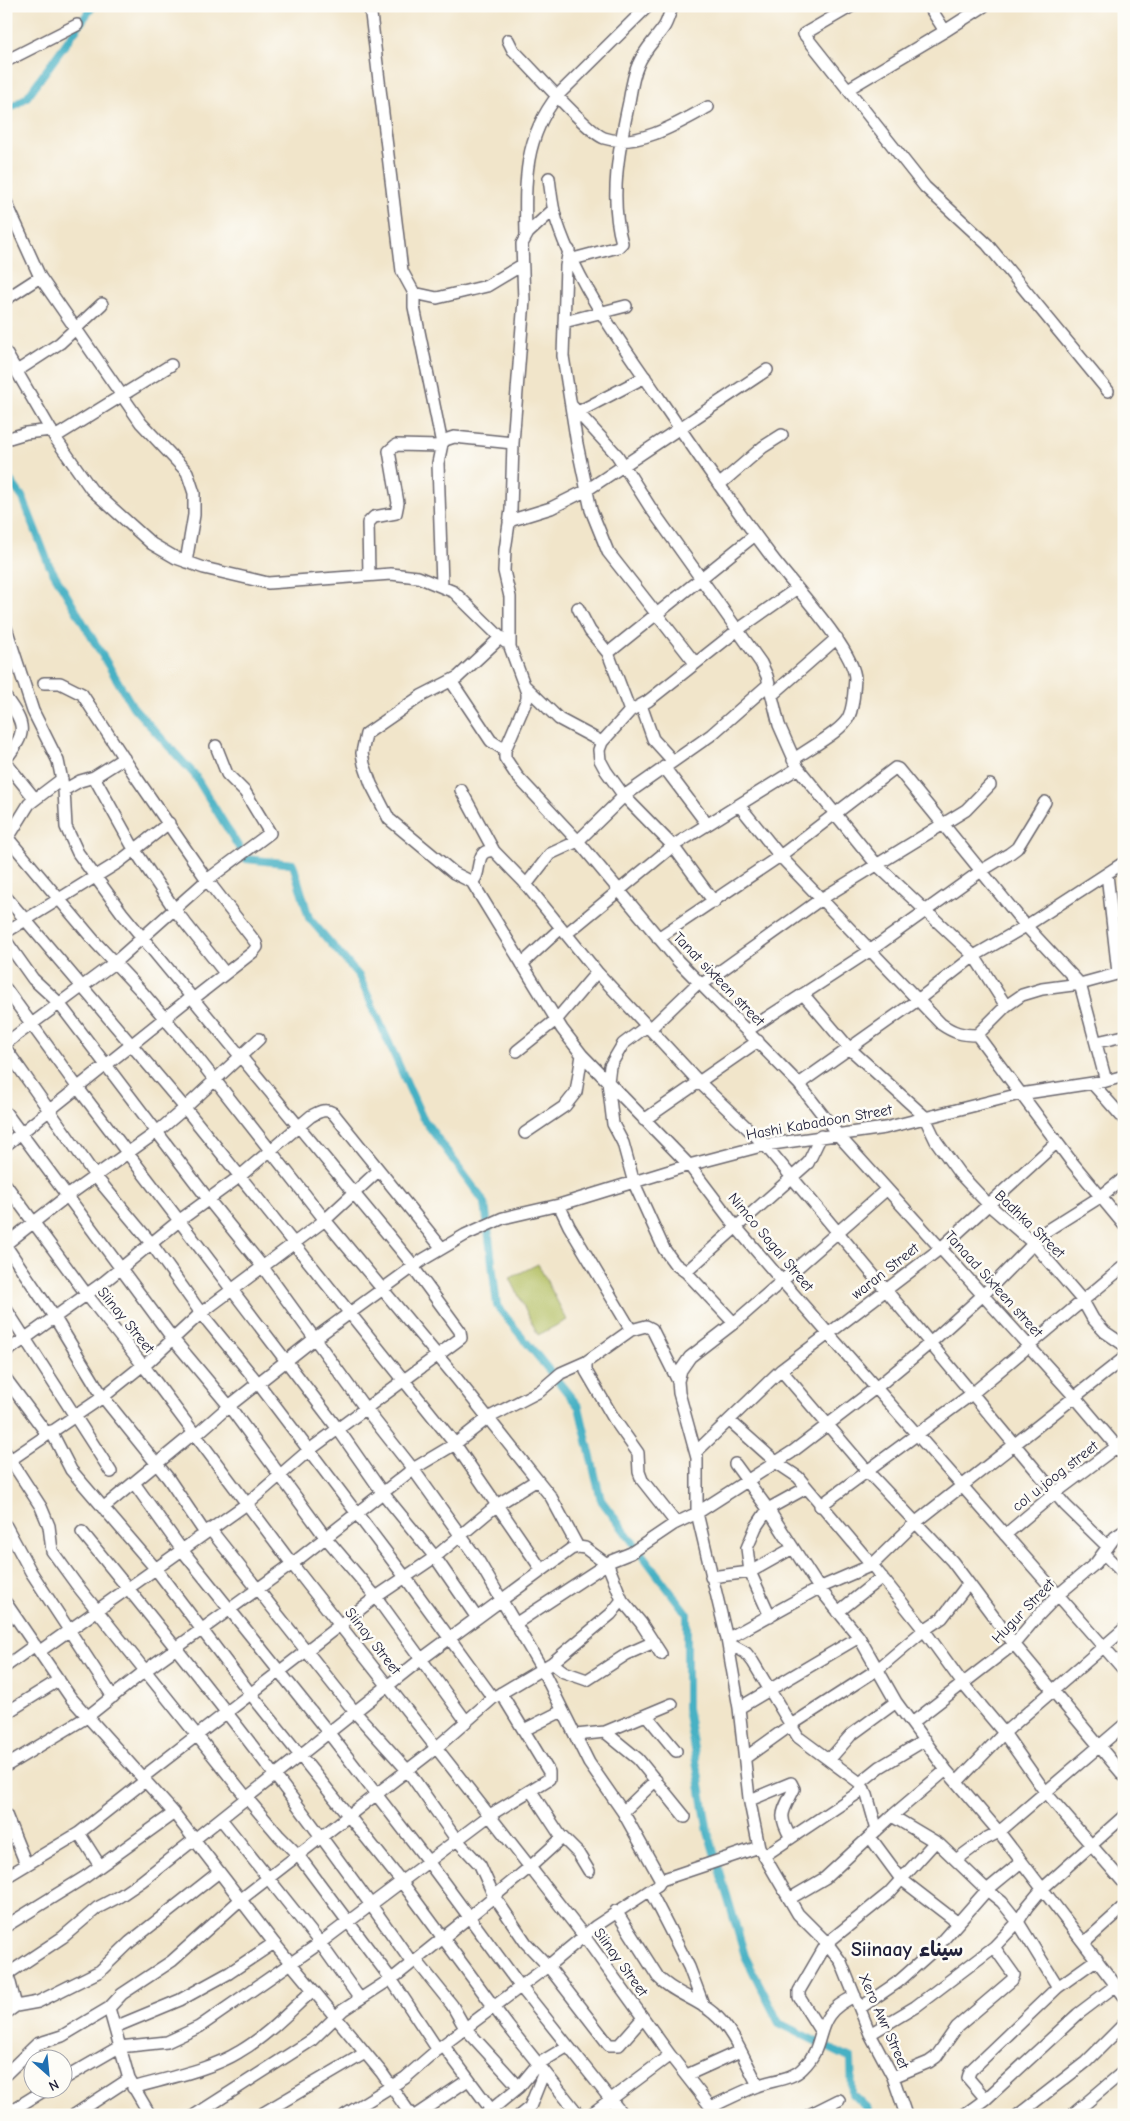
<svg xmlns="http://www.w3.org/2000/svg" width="1130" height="2121" font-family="'Comic Neue','Playpen Sans Arabic',sans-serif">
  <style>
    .green { fill: #b1bd5e; stroke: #6a704c }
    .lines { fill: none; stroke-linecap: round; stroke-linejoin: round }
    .canal { stroke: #46b1c4; stroke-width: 8 }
    .minor-casing { stroke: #6a666d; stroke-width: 14 }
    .minor { stroke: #fff; stroke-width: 11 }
    .labels { text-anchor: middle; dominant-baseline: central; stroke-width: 5; stroke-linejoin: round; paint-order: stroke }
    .street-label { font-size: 15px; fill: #22223b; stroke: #fdfcf7 }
    .district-label { font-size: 20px; font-weight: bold; fill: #22223b; stroke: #fdfcf7 }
  </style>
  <rect width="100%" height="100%" fill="#fdfcf7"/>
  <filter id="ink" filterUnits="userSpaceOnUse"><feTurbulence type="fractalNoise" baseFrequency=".02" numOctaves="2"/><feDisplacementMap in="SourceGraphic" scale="10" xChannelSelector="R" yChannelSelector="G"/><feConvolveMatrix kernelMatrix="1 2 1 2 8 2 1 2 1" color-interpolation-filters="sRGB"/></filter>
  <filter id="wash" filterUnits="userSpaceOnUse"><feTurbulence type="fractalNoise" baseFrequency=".0096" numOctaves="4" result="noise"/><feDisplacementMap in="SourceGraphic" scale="20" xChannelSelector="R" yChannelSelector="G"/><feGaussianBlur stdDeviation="1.12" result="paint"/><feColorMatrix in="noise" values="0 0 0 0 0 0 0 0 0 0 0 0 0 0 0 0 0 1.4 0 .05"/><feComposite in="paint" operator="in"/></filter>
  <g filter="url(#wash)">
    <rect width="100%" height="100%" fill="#f1e5ca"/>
    <path class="green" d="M 538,1264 L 567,1320 L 538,1335 L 510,1278 Z"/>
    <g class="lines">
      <path class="canal" d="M 6,111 L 27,97 L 93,6
        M 6,475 L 23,498 L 49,565 L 133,707 L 194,774 L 246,859 L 293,864 L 309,918 L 359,976 L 422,1117 L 485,1203 L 497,1306 L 579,1407 L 601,1500 L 687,1614 L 687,1708 L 708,1832 L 745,1956 L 779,2023 L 851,2059 L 852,2094 L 868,2109 L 870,2115"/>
    </g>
  </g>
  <g filter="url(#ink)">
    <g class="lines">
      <g class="minor-casing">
        <path id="minor" d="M 370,6 L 402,271 L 414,293 L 437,298 L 487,286 L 522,265
          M 852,6 L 804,34 L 925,187 L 987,244 L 1108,391
          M 929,6 L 945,31 L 984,6
          M 508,40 L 513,50 C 530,66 587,132 604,138 C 637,149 681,122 708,107
          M 6,61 L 77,25
          M 848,89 L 945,31
          M 549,178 C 551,193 552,208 557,222 C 578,286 622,344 659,398 C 695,451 732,504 771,556 C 790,582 855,650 855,679 C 854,689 854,706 849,716 C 843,731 807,749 793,760
          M 6,202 L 40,277 L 6,299
          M 553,210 L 528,233 L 522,244 L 524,300 L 513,443 L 511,510 L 505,550 L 504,571 L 510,597 L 510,647 L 527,693 L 527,699 L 505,750 L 505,758 L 517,776 L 578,841 L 678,961 L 799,1084 L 839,1136 L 1074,1396 L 1124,1455
          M 526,236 C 525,183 523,139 558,95 L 648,6
          M 569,250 L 566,266 L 563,356 L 577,444 L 591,510 L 608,552 L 695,663
          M 573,259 L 618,247 L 622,243 C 609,198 619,148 629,102 C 631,90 633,76 638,65 C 644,50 655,40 664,27 C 668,21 669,13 673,6
          M 40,277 L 141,423 L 187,472 L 194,493 L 194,515 L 186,562
          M 414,293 L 414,307 L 442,444 L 438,463 L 442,585
          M 564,322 L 626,306
          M 6,353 L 56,439 L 91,489 L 152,544 L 176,558 L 204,568 L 268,583 L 391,574 L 418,577 L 454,592 L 505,642
          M 17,371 L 60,343 L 102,304
          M 571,405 L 617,455 L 650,507 L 761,663 L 767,676 L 779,725 L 798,768 L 877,865 L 974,956 L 1006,1006
          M 578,412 L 645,377
          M 55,437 L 171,365
          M 6,439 L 26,433 L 51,430
          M 442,444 L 445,440 L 454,437 L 513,443
          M 719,485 L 763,447 L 782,435
          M 509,521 L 551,508 L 587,490 L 767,370
          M 369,575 L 368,523 L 374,517 L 396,513 L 398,503 L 389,451 L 396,445 L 441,446
          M 578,608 L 590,631 L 608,653 L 630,711
          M 6,628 L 33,711 L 58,761 L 64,790 L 66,827 L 78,853 L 122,913 L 414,1266
          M 501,637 L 458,677 L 421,696 L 366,734 L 362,753 L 364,764 L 371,784 L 389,819 L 454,873 L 472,882 C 483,874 473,848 494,851 L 524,882 L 597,972 L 700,1083 L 765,1145 L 1065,1505 L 1108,1547
          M 608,653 L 755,535
          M 451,681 L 491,741 L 505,750
          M 44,683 L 60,683 L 82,694 L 136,777 L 207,880 L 256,943 L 257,947 L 253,952 L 193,999
          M 524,685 L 559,719 L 602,742
          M 772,695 L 837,638
          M 6,698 C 26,726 27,732 6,759
          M 641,705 L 653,739 L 673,761
          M 6,763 L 35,799
          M 664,767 L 707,824
          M 94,777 L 124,758
          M 64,790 L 80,781 L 94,777 L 134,849 L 175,910 L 225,973
          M 461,790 L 494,851
          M 739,805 L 780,856 L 941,1024 C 954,1033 962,1035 977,1035 L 1006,1006 L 1022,995 L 1042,989 L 1080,984 L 1124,972
          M 6,836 L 96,943 L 143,993 L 189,1047 L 325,1220 L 457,1379 L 551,1497 L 578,1547
          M 8,838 L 29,804 L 62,779
          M 1107,874 L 1118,973
          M 472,882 L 562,1029 L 582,1055 L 689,1165 L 736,1227 L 782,1281 L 1124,1670
          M 526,885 L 550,854 L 578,841 L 624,796 L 711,735 L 769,684
          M 6,897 L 185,1108 L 157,1132 L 66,1197 L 6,1244
          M 714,902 L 673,846 L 624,796 L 606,771 L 600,760 L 599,750 L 602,742 L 630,711 L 648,701 L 739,629 L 796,589
          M 6,932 L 119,862 L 169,823
          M 566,934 L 673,846 L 798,768
          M 658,938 L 780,856 L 895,768 L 898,769 L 1026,926 L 1080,984 L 1106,1081
          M 6,941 L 33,979 L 58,1002 L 208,1199 L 262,1266 L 365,1408 L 413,1469 L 478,1560 L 542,1669 L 589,1763 L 623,1812 L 661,1880 L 658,1885 L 596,1926 L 548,1966 L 443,2045 L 405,2078 L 345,2115
          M 522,964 L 561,928
          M 701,985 L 821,899 L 966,810 L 990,785
          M 6,989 L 78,1088 L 338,1429 L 382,1492 L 435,1557 L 477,1618
          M 803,994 L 849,1048 L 924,1116 L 936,1141 L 959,1173 L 989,1205 L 1033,1243 L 1083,1301 L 1093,1319 L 1105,1332 L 1124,1345
          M 647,1026 L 623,1044 L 610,1066 L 608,1082 L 613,1124 L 623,1143 L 634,1183 L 664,1249 L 675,1264 L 686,1272 L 734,1323
          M 650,1029 L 698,983
          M 748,1030 L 871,950 L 981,871 L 1009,854 L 1017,848 L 1045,802
          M 977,1035 L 1071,1161 L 1124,1225
          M 259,1039 L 185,1108 L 455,1444 L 541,1569
          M 1097,1042 L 1124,1036
          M 6,1043 L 114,963 L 207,880 L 270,833 L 245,792 L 227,774 L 216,746
          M 6,1049 L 96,1177 L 151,1243 L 201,1313 L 258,1383 L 405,1577 L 493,1698
          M 517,1051 L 557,1019 L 597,972
          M 1092,1083 L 1124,1119
          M 799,1084 L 919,999 L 974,956 L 1026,926 L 1123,863
          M 6,1113 L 173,1339 L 229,1406 L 326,1538 L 376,1597 L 466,1721
          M 644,1120 L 758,1041
          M 525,1133 L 565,1106 L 576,1092 L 582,1055
          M 6,1145 L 191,997
          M 6,1185 L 87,1295 L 149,1373 L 292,1564 L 584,1936 L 670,2055 L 717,2115
          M 887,1189 L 734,1323 L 690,1357 L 681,1370 L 678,1381 L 679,1393 L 697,1458 L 697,1513 L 727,1639 L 739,1708 L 749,1798 L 759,1847 L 798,1914 L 827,1943 L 841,1962 L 870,2034 L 893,2077 L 906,2115
          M 559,1205 L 569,1226 L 631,1330
          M 6,1246 L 55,1318 L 103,1397 L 168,1478 L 205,1533
          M 686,1272 L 808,1163 L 821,1136
          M 6,1309 L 111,1472
          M 6,1352 L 104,1282 L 180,1220 L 239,1177 L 311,1116 C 319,1112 325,1108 333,1113 L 441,1247
          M 586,1362 L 586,1371 L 614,1419 L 638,1453 L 639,1472 L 642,1480 L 676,1523
          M 144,1366 L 201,1313 L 325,1220 L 379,1170
          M 781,1370 L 868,1472 L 952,1561 L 1014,1644 L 1124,1776
          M 6,1379 L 47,1434
          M 730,1421 L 777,1463 L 798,1477 L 872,1565 L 924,1630 L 963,1684 L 1004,1733 L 1046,1793 L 1124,1883
          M 51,1431 L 71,1470 L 155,1568 L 250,1693 L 401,1881 L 508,2026 L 579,2115
          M 196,1435 L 229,1406 L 314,1339 L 424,1259 L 465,1235 L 503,1218 L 559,1205 L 689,1165 L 765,1145 L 885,1128 L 1020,1094 L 1106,1081 L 1124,1076
          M 696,1452 L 781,1370 L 941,1248 L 1057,1142
          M 6,1453 L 41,1507 L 49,1526 L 52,1551 L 76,1584 L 246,1797 L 279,1836 L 298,1855 L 391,1979 L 438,2050
          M 6,1463 L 103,1397 L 143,1365
          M 735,1464 L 768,1509 L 819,1588 L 859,1637 L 896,1702 L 946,1770 L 999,1832 L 1124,1996
          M 134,1483 L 182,1550 L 328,1732 L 427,1860 L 520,1986 L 623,2115
          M 820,1506 L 973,1393 L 1124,1266
          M 103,1508 L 194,1433
          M 6,1526 L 31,1572 L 113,1697
          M 210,1529 L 354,1711 L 408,1771 L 456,1839 L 480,1865 L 494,1896 L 526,1943 L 548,1966 L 609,2045 L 619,2045 L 643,2018
          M 82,1532 C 197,1672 309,1815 412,1963
          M 1005,1535 L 1055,1493 L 1123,1442
          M 1104,1554 L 1124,1574
          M 711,1577 L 750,1572 L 793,1548
          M 6,1603 L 71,1698 L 174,1813 L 274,1943 L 382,2073 L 411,2115
          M 838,1612 L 882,1577
          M 770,1616 L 750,1572 L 747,1548 L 756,1527 L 768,1509 L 806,1488
          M 515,1624 L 611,1561 L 631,1553 L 674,1524 L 697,1513 L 792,1452 L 877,1387 L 929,1344 L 983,1295 L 1046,1231 L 1100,1197 L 1124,1178
          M 727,1639 L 819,1588 L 872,1565 L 915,1523 L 1124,1358
          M 728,1643 L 746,1653 L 753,1662 L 798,1737 L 860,1783 L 867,1795 L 877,1830
          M 40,1651 L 248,1503 L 308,1451 L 461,1338 L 460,1331 L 413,1267
          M 552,1663 L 564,1672 L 587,1680 L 627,1654 L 654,1642
          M 6,1666 L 35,1645
          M 739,1708 L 859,1637
          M 6,1713 L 59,1680
          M 647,1716 L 676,1751
          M 912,1723 L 1014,1644 L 1036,1618 L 1059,1594 L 1096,1563 L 1115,1537 L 1124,1531
          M 524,1730 L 562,1711
          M 605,1732 L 638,1759 L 685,1817
          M 576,1735 L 605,1732 L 672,1704
          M 745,1758 L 791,1725 L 878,1669 L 924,1630 L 942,1618 L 968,1584
          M 829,1760 L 851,1735 L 896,1702
          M 6,1766 L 87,1717 L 146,1670 L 292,1564 L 413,1469 L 455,1444 L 488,1418 L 540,1391 L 561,1373 L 586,1362 L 631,1330 L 646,1326 L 652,1329 L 678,1381
          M 143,1777 L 376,1597 L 435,1557 L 497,1505 L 537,1480
          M 957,1782 L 1004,1733 L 1124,1629
          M 860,1783 L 880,1767 L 925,1740
          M 531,1791 L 560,1835 L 578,1853 L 589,1871
          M 750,1800 L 791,1783 L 794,1789 C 783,1812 777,1814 791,1838
          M 623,1812 L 656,1780
          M 6,1815 L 26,1864
          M 892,1816 L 939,1844 L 987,1890 L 1002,1902 L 1018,1922 L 1058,1987
          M 221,1819 L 320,1943 L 360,1999
          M 79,1833 L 100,1866
          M 870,1837 L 901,1879 L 958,1923
          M 764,1856 L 864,1789
          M 956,1860 L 983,1840 L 999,1832 L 1124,1725
          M 6,1877 L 79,1833 L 146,1780
          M 661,1880 L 759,1847
          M 650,1891 L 689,1967 L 704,2007
          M 789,1899 L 825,1878 L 892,1816 L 946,1770
          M 616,1911 L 658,1977 C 673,1993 697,1999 713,2013 C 734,2030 745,2062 758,2085
          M 6,1926 L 85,1877 L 174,1813
          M 1084,1943 L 1124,1907
          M 416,1960 L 452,2005 L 465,2028 L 519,2087
          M 6,1975 L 63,1937 L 97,1908 L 120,1896 L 142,1881 L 420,1660 L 571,1549 L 578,1547 L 585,1548 L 608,1565 L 622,1600 L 641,1623 L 661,1654
          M 16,2006 L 38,2002 L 100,1971 L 130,1942 L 219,1872
          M 109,2008 L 129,2079 L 150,2115
          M 860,2008 L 898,1982 L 935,1949 L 987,1890 L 1021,1862
          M 6,2013 L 16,2006 L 8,1975
          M 115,2027 L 180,2000 L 229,1973 L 274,1943
          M 821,2032 L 799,1997 L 799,1991 L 827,1943 L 889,1893 L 935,1842
          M 870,2034 L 915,2007 L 994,1947 L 1018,1922 L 1027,1907 L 1042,1889 L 1124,1816
          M 443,2045 L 495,2115
          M 6,2074 L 37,2044 L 62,2036 L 109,2008 L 122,1994 L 172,1961 L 240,1900 L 436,1748 L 493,1698 L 552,1663 L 611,1614 L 622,1600
          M 687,2075 L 740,2051
          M 893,2077 L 929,2062 L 936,2057 L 957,2027 L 1012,1980 L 1014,1975 L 994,1947
          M 62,2080 L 119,2047 L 167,2042 L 199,2027 L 320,1943 L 490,1815 L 549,1779 L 549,1772 L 501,1693
          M 133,2088 C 167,2078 210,2070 239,2052 C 267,2036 290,2011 313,1990
          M 986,2099 L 968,2078 L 970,2071 L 1058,1987 L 1097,1959
          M 711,2107 C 726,2100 741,2092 757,2086 C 771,2080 792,2080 803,2068 C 830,2042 809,2017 855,1996
          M 6,2114 L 48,2088
          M 74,2115 L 129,2079
          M 195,2115 L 312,2040 L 343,2010 L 397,1975 L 469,1917 L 530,1867 L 562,1838
          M 260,2115 L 365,2053
          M 416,2115 L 468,2080
          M 485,2115 L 519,2087 L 538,2064 L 568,2046
          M 520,2115 L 530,2107 L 544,2072
          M 590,2115 L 670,2055
          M 809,2115 L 839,2100
          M 964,2115 L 986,2099 L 1078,2014 L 1115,1986
          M 1018,2115 L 1086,2062 L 1124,2024
          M 1072,2115 L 1124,2071"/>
      </g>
      <use href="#minor" class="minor"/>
    </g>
  </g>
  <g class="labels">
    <g class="street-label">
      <text transform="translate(719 979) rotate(46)">Tanat sixteen street</text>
      <text transform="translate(819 1122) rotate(-10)">Hashi Kabadoon Street</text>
      <text transform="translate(1030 1224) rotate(44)">Badhka Street</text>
      <text transform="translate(771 1242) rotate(50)">Nimco Sagal Street</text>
      <text transform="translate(885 1271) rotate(-38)">waran Street</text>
      <text transform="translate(994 1284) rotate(48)">Tanaad Sixteen street</text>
      <text transform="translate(126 1320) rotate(51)">Siinay Street</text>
      <text transform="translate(1055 1476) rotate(-38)">col u joog street</text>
      <text transform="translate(1023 1611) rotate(-46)">Hugur Street</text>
      <text transform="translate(373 1641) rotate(52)">Siinay Street</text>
      <text transform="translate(621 1962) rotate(54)">Siinay Street</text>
      <text transform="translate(884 2021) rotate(66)">Xero Awr Street</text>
    </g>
    <g class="district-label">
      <text x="907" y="1949">Siinaay سيناء</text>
    </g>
  </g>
  <rect width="1130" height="2121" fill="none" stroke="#fdfcf7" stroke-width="25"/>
  <g transform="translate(48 2074) rotate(153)"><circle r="24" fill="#fdfcf7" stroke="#a5a5ac"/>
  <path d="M0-4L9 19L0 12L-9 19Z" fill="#1f6fb2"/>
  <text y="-8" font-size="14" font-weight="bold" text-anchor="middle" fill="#22223b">N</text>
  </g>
</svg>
